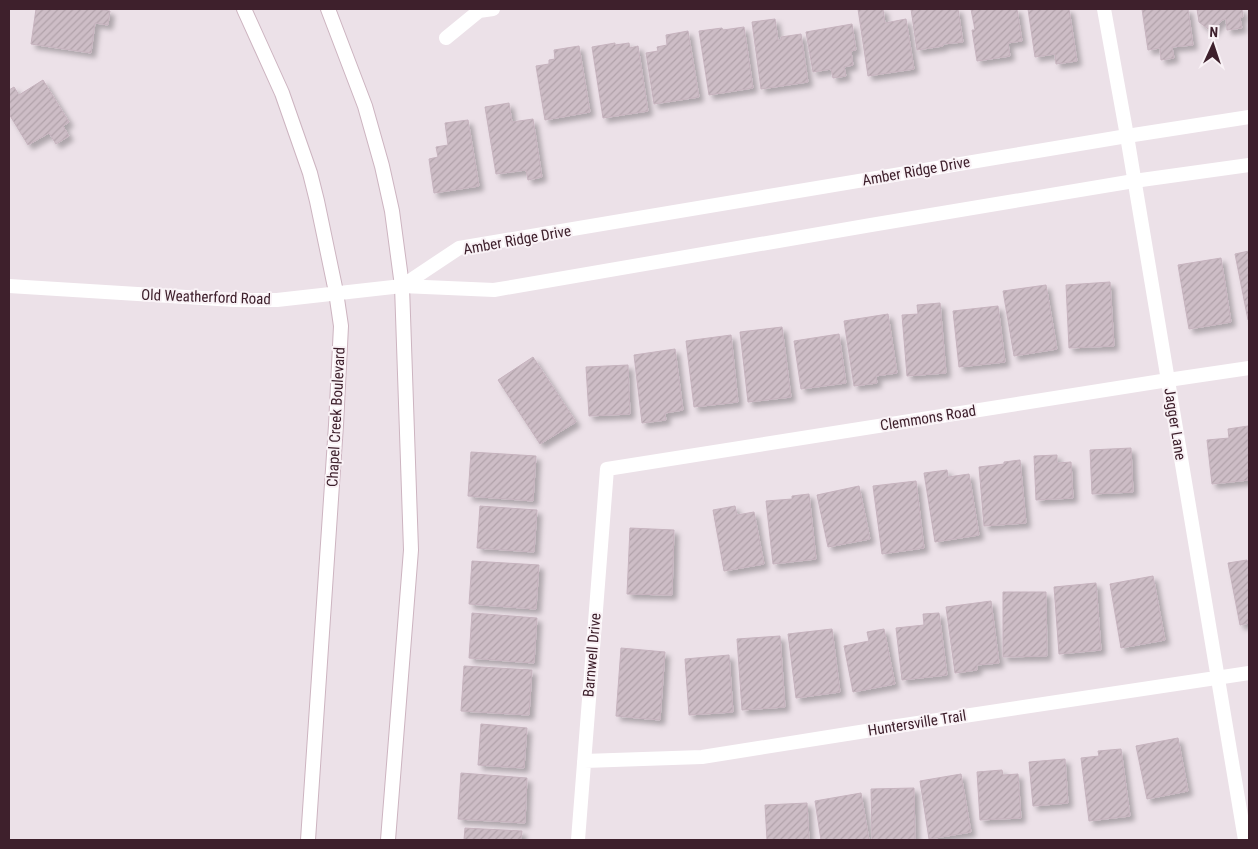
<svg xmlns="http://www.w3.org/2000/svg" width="1258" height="849" font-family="'Roboto Condensed',sans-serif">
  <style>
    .building { fill: url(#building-hatch); stroke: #c6b3be; filter: url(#shadow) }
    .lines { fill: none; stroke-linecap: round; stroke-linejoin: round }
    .secondary-casing { stroke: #cdb4c0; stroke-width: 16 }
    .minor { stroke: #fff; stroke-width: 14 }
    .tertiary { stroke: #fff; stroke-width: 14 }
    .secondary { stroke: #fff; stroke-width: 14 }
    .labels { text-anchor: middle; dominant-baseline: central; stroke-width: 4; stroke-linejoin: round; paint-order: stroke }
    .street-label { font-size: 15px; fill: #3e202c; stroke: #f9f2f6 }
  </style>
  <defs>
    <pattern id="building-hatch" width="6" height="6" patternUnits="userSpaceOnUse" patternTransform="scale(1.25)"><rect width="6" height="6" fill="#cdbdc6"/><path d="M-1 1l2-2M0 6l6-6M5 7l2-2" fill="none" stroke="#b1a2aa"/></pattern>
    <filter id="shadow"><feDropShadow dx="4.5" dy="4.5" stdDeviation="2.5" flood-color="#0004"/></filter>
  </defs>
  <rect width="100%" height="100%" fill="#ece1e8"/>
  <path class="building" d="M 36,9 L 96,9 L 110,11 L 108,25 L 95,23 L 91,53 L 31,44 Z
    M 858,9 L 883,9 L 885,23 L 906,19 L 914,69 L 868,76 Z
    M 911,9 L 958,9 L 963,42 L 943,44 L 943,46 L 917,50 Z
    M 971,9 L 1017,9 L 1022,41 L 1008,43 L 1010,56 L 977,61 L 972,30 L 975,30 Z
    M 1028,9 L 1069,9 L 1077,61 L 1056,64 L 1055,54 L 1035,57 Z
    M 1142,9 L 1188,9 L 1193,45 L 1172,47 L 1174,58 L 1161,60 L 1160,48 L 1148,50 Z
    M 1197,9 L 1242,9 L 1243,17 L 1240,18 L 1242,28 L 1227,30 L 1226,19 L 1222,20 L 1212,32 L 1199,22 Z
    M 775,19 L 778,40 L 781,40 L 781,37 L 801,34 L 808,82 L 761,89 L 752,22 Z
    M 852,24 L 856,50 L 851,51 L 853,65 L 844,67 L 846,76 L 833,78 L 831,69 L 813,72 L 806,32 Z
    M 744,27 L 753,88 L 709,95 L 699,31 L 722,28 L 723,30 Z
    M 688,31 L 699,97 L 654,104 L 646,53 L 658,51 L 657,47 L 667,45 L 666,35 Z
    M 615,43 L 615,45 L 629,43 L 630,48 L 638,46 L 648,111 L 603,118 L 592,47 Z
    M 579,46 L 590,112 L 545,120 L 536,66 L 549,64 L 549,60 L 555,59 L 554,50 Z
    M 43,80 L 69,122 L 63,126 L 69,136 L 56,144 L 49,133 L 28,145 L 9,114 L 9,90 L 14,87 L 19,95 Z
    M 509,103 L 512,122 L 533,119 L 542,177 L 528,180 L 526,170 L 496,174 L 485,107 Z
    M 468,120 L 479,186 L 434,193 L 429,159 L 438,157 L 436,147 L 448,145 L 445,123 Z
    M 1249,251 L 1249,319 L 1248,320 L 1235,254 Z
    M 1221,258 L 1231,322 L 1189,329 L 1178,265 Z
    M 1110,282 L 1114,346 L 1069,348 L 1066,285 Z
    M 1046,285 L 1057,349 L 1014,356 L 1003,291 Z
    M 940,303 L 946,373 L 907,376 L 902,315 L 918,314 L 917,305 Z
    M 998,306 L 1005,362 L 959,367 L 953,311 Z
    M 888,314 L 897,373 L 876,376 L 877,383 L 854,386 L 844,321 Z
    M 782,327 L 791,397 L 748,402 L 740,332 Z
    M 839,334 L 846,383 L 801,389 L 794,341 Z
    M 731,335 L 738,402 L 694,407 L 686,341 Z
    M 675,349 L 683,410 L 665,413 L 666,420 L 642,423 L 634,355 Z
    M 533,357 L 576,422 L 540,444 L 498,380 Z
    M 628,365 L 630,414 L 589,416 L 586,367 Z
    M 1248,426 L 1249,480 L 1212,484 L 1207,440 L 1229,438 L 1228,429 Z
    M 1131,448 L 1133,492 L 1092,494 L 1090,450 Z
    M 471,452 L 536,456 L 533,501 L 468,496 Z
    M 1057,455 L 1057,463 L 1071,462 L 1073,498 L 1036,500 L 1034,456 Z
    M 1020,460 L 1026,523 L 984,526 L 979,467 L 1004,464 L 1004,462 Z
    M 947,470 L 948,477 L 969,474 L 979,535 L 935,542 L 924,473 Z
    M 916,481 L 924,548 L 882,554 L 873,486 Z
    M 859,486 L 870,539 L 828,547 L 817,495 Z
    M 809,494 L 816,559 L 773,564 L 766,501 L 792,499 L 792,496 Z
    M 480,506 L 537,510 L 534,552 L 477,548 Z
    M 735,506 L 737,515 L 754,512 L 764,564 L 724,571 L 713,510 Z
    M 630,528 L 674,530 L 672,595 L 627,594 Z
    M 1247,560 L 1249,566 L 1249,623 L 1240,625 L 1228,563 Z
    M 472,561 L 539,565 L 536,609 L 469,604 Z
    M 1153,576 L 1165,640 L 1121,648 L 1110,584 Z
    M 1096,583 L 1101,650 L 1059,654 L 1054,587 Z
    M 1003,592 L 1046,592 L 1047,656 L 1003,657 Z
    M 991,601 L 999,663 L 977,665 L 977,670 L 955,673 L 946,607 Z
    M 472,613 L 537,618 L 534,663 L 469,658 Z
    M 939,613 L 947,675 L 902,680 L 896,628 L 924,625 L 923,614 Z
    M 832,629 L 840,692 L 796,698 L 788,634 Z
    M 884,629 L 895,684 L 853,692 L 844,646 L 869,641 L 867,632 Z
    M 780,636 L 785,707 L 742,710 L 737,639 Z
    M 621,648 L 665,652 L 660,720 L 616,716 Z
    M 729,655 L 733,712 L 689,715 L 685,659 Z
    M 464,666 L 532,670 L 529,715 L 461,711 Z
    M 481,724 L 527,728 L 524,768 L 478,765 Z
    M 1178,738 L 1188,791 L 1147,799 L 1136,746 Z
    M 1121,749 L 1130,816 L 1089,821 L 1081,758 L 1099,756 L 1098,751 Z
    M 1065,759 L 1068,803 L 1033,806 L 1029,762 Z
    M 1002,770 L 1003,775 L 1018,774 L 1021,818 L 980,820 L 977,772 Z
    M 461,773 L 527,778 L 525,823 L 458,819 Z
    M 961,774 L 971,832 L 929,839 L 920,781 Z
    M 914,788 L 915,840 L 872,840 L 871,789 Z
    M 861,793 L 869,840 L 821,840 L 815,801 Z
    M 807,803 L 809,840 L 767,840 L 765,805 Z
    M 465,828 L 522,831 L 521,840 L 464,840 Z"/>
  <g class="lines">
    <g class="secondary-casing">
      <path id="secondary" d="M 244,9 L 282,93 L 310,173 L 317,201 L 336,292 L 341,326 L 336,425 L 308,840
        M 328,9 L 365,106 L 382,166 L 392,211 L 402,286 L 411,550 L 388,840"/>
    </g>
    <path class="minor" d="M 1104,9 L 1127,136 L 1245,840
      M 446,38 L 479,11 L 493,9
      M 584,761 L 702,757 L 891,727 L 1249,673
      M 578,840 L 607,469 L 1168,380 L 1249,368"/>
    <path class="tertiary" d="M 9,286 L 234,300 L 277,300 L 402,286 L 494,290 L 871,225 L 1134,181 L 1249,165
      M 402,286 L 459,248 L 1127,136 L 1249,117"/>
    <use href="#secondary" class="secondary"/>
  </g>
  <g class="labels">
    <g class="street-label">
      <text transform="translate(916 171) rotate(-10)">Amber Ridge Drive</text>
      <text transform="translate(517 240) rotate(-10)">Amber Ridge Drive</text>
      <text transform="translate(206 297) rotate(2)">Old Weatherford Road</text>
      <text transform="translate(336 417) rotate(-87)">Chapel Creek Boulevard</text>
      <text transform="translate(928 418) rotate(-9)">Clemmons Road</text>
      <text transform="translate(1175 424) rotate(81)">Jagger Lane</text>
      <text transform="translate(592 655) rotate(-85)">Barnwell Drive</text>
      <text transform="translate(917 723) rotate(-9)">Huntersville Trail</text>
    </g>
  </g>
  <rect width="1258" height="849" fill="none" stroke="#3e202c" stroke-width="20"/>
  <g transform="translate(1213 45) rotate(3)" stroke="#f9f2f6" stroke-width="4" paint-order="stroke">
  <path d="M0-4L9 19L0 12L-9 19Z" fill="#3e202c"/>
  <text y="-8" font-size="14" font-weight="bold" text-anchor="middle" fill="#3e202c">N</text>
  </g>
</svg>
